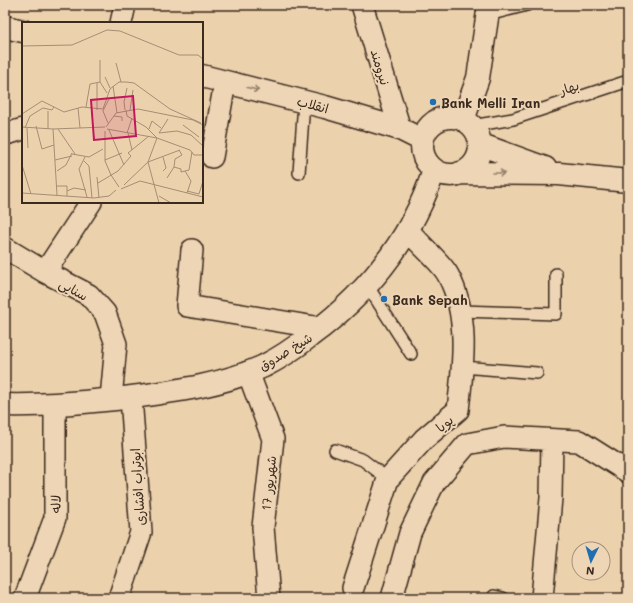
<svg xmlns="http://www.w3.org/2000/svg" width="633" height="603" font-family="Mali,'Playpen Sans Arabic',sans-serif">
  <style>
    .lines { fill: none; stroke-linecap: round; stroke-linejoin: round }
    .service-casing { stroke: #3b2a1e; stroke-width: 14 }
    .minor-casing { stroke: #3b2a1e; stroke-width: 24 }
    .secondary-casing { stroke: #3b2a1e; stroke-width: 25 }
    .service { stroke: #edd5b5; stroke-width: 11 }
    .minor { stroke: #edd5b5; stroke-width: 21 }
    .secondary { stroke: #edd5b5; stroke-width: 22 }
    .oneway { stroke: #94806a }
    .poi-dot { fill: #1f6fb2; stroke: #edd5b5; stroke-width: 1.5 }
    .labels { text-anchor: middle; dominant-baseline: central; stroke-width: 4; stroke-linejoin: round; paint-order: stroke }
    .street-label { font-size: 13px; fill: #3b2a1e; stroke: #edd5b5 }
    .poi-label { font-size: 13px; font-weight: bold; fill: #3b2a1e; stroke: #edd5b5; text-anchor: start }
    .inset-road { fill: none; stroke: #a58e74; stroke-width: 1 }
    .view { fill: #c2185b; fill-opacity: 0.15; stroke: #c2185b; stroke-width: 2 }
    .inset-edge { fill: none; stroke: #3b2a1e; stroke-width: 2 }
  </style>
  <rect width="100%" height="100%" fill="#ecd1ad"/>
  <filter id="ink" filterUnits="userSpaceOnUse"><feTurbulence type="fractalNoise" baseFrequency=".025" numOctaves="2"/><feDisplacementMap in="SourceGraphic" scale="8" xChannelSelector="R" yChannelSelector="G"/><feConvolveMatrix kernelMatrix="1 2 1 2 8 2 1 2 1" color-interpolation-filters="sRGB"/></filter>
  <g filter="url(#ink)">
    <g class="lines">
      <g class="service-casing">
        <path id="service" d="M 488,15 L 527,5
          M 472,126 L 513,119 L 628,81
          M 299,173 L 304,102
          M 367,285 L 411,354
          M 461,311 L 556,314 L 556,274
          M 462,367 L 537,373
          M 335,450 L 363,460 L 388,479
          M 494,596 L 503,598"/>
      </g>
      <g class="minor-casing">
        <path id="minor" d="M 362,5 L 400,129
          M 121,23 L 125,5
          M 5,132 L 10,133 L 23,129
          M 212,157 L 225,82
          M 5,248 L 45,272 L 89,295 L 105,313 L 116,344 L 111,399
          M 192,250 L 187,306 L 321,328
          M 45,272 L 91,202
          M 248,372 L 273,439 L 263,527 L 269,598
          M 353,588 L 388,479 L 424,439 L 458,410 C 463,367 470,316 448,275 C 442,263 418,243 408,230
          M 25,598 L 55,518 L 55,404
          M 119,598 L 141,532 L 131,397
          M 392,598 L 410,533 L 434,483 L 467,444 L 504,437 L 579,441 L 628,472
          M 542,598 L 551,498 L 552,440"/>
      </g>
      <g class="secondary-casing">
        <path id="secondary" d="M 5,27 L 23,31
          M 202,76 L 325,107 L 400,129 L 422,140
          M422 146a29 29 0 1 1 58 0a29 29 0 1 1-58 0Z
          M 463,120 L 478,78 L 489,5
          M 479,144 L 545,168
          M 460,173 L 559,174 L 628,181
          M 5,405 C 47,406 90,402 132,397 C 176,391 223,385 264,366 C 280,358 296,347 310,336 C 367,294 412,239 434,170"/>
      </g>
      <use href="#service" class="service"/>
      <use href="#minor" class="minor"/>
      <use href="#secondary" class="secondary"/>
    </g>
    <defs><path id="oneway-shaft" d="M-6 0H5M1.5-3L5.5 0L1.5 3" fill="none" stroke-width="1.6" stroke-linecap="round" stroke-linejoin="round"/></defs>
    <g class="oneway">
      <use href="#oneway-shaft" transform="translate(253 89) rotate(14)"/>
      <use href="#oneway-shaft" transform="translate(499 173)"/>
    </g>
  </g>
  <g class="poi-dot">
    <circle cx="433" cy="102" r="4"/>
    <circle cx="384" cy="299" r="4"/>
  </g>
  <g class="labels">
    <g class="street-label">
      <text transform="translate(381 67) rotate(73)">نیرومند</text>
      <text transform="translate(569 87) rotate(-18)">بهار</text>
      <text transform="translate(313 104) rotate(15)">انقلاب</text>
      <text transform="translate(74 289) rotate(30)">سنایی</text>
      <text transform="translate(285 351) rotate(-31)">شیخ صدوق</text>
      <text transform="translate(444 423) rotate(-40)">پویا</text>
      <text transform="translate(268 483) rotate(-84)">17 شهریور</text>
      <text transform="translate(137 487) rotate(-94)">ابوتراب افشاری</text>
      <text transform="translate(55 504) rotate(-89)">لاله</text>
    </g>
    <g class="poi-label">
      <text x="441" y="102">Bank Melli Iran</text>
      <text x="392" y="299">Bank Sepah</text>
    </g>
  </g>
  <g transform="translate(22 22)">
    <rect width="181" height="181" fill="#ecd1ad"/>
    <path class="inset-road" d="M 0,24 L 50,23 L 85,8 L 98,9 L 157,33 L 176,33 L 181,37M 94,41 L 99,60M 83,55 L 88,66M 78,60 L 78,38M 75,61 L 75,88M 91,64 L 95,91M 64,85 L 68,62 L 78,60 L 85,71M 56,86 L 58,106M 103,88 L 102,80 L 105,66M 104,88 L 105,94 L 124,105 L 135,116M 108,88 L 111,68M 26,89 L 26,107M 0,92 L 20,79 L 42,90 L 60,85 L 81,87 L 88,67 L 97,60 L 104,60 L 112,61 L 148,87 L 179,101M 92,94 L 100,95 L 100,99M 86,101 L 81,89 L 87,77M 161,103 L 177,115M 14,104 L 20,127 L 32,123M 0,105 L 31,107 L 83,105M 84,105 L 94,91 L 116,87 L 171,98 L 181,103M 3,106 L 8,94 L 16,89 L 21,86 L 30,88 L 32,85M 5,106 L 6,126M 31,107 L 35,173M 36,107 L 53,132M 85,107 L 135,116 L 126,140 L 137,181M 127,107 L 130,99 L 139,106M 87,108 L 102,143M 83,109 L 83,139 L 89,153 L 97,165M 105,111 L 110,96M 106,111 L 110,128M 137,111 L 155,109 L 169,113 L 181,124M 137,111 L 146,97M 135,116 L 168,128 L 172,133 L 181,133M 157,128 L 160,133 L 153,137 L 152,145 L 159,147 L 159,150 L 167,148 L 170,130M 50,132 L 67,135 L 81,127M 63,135 L 57,147 L 65,175M 141,135 L 144,146 L 141,149M 33,138 L 50,134M 83,138 L 100,131M 62,139 L 67,144 L 70,176M 126,140 L 158,128M 0,143 L 9,172M 35,149 L 44,143 L 50,131M 163,149 L 169,159 L 165,171M 75,155 L 77,176M 145,156 L 152,145M 76,161 L 96,149 L 109,134 L 106,131 L 127,114M 102,163 L 126,140M 34,164 L 45,164 L 45,174M 99,167 L 118,159 L 181,175M 45,169 L 52,166 L 64,168M 165,169 L 177,172 L 181,159M 0,171 L 72,176 L 87,174 L 94,168M 137,174 L 149,181"/>
    <path class="view" d="M 111,74 L 114,114 L 72,118 L 69,78 Z"/>
    <rect width="181" height="181" class="inset-edge"/>
  </g>
  <rect width="633" height="603" fill="none" stroke="#edd5b5" stroke-width="20"/>
  <rect x="10" y="10" width="613" height="583" fill="none" stroke="#3b2a1e" stroke-width="1.5" filter="url(#ink)"/>
  <g transform="translate(591 561) rotate(185)"><circle r="19" fill="#edd5b5" stroke="#a69179"/>
  <path d="M0-3L7 15L0 10L-7 15Z" fill="#1f6fb2"/>
  <text y="-6" font-size="11" font-weight="bold" text-anchor="middle" fill="#3b2a1e">N</text>
  </g>
</svg>
